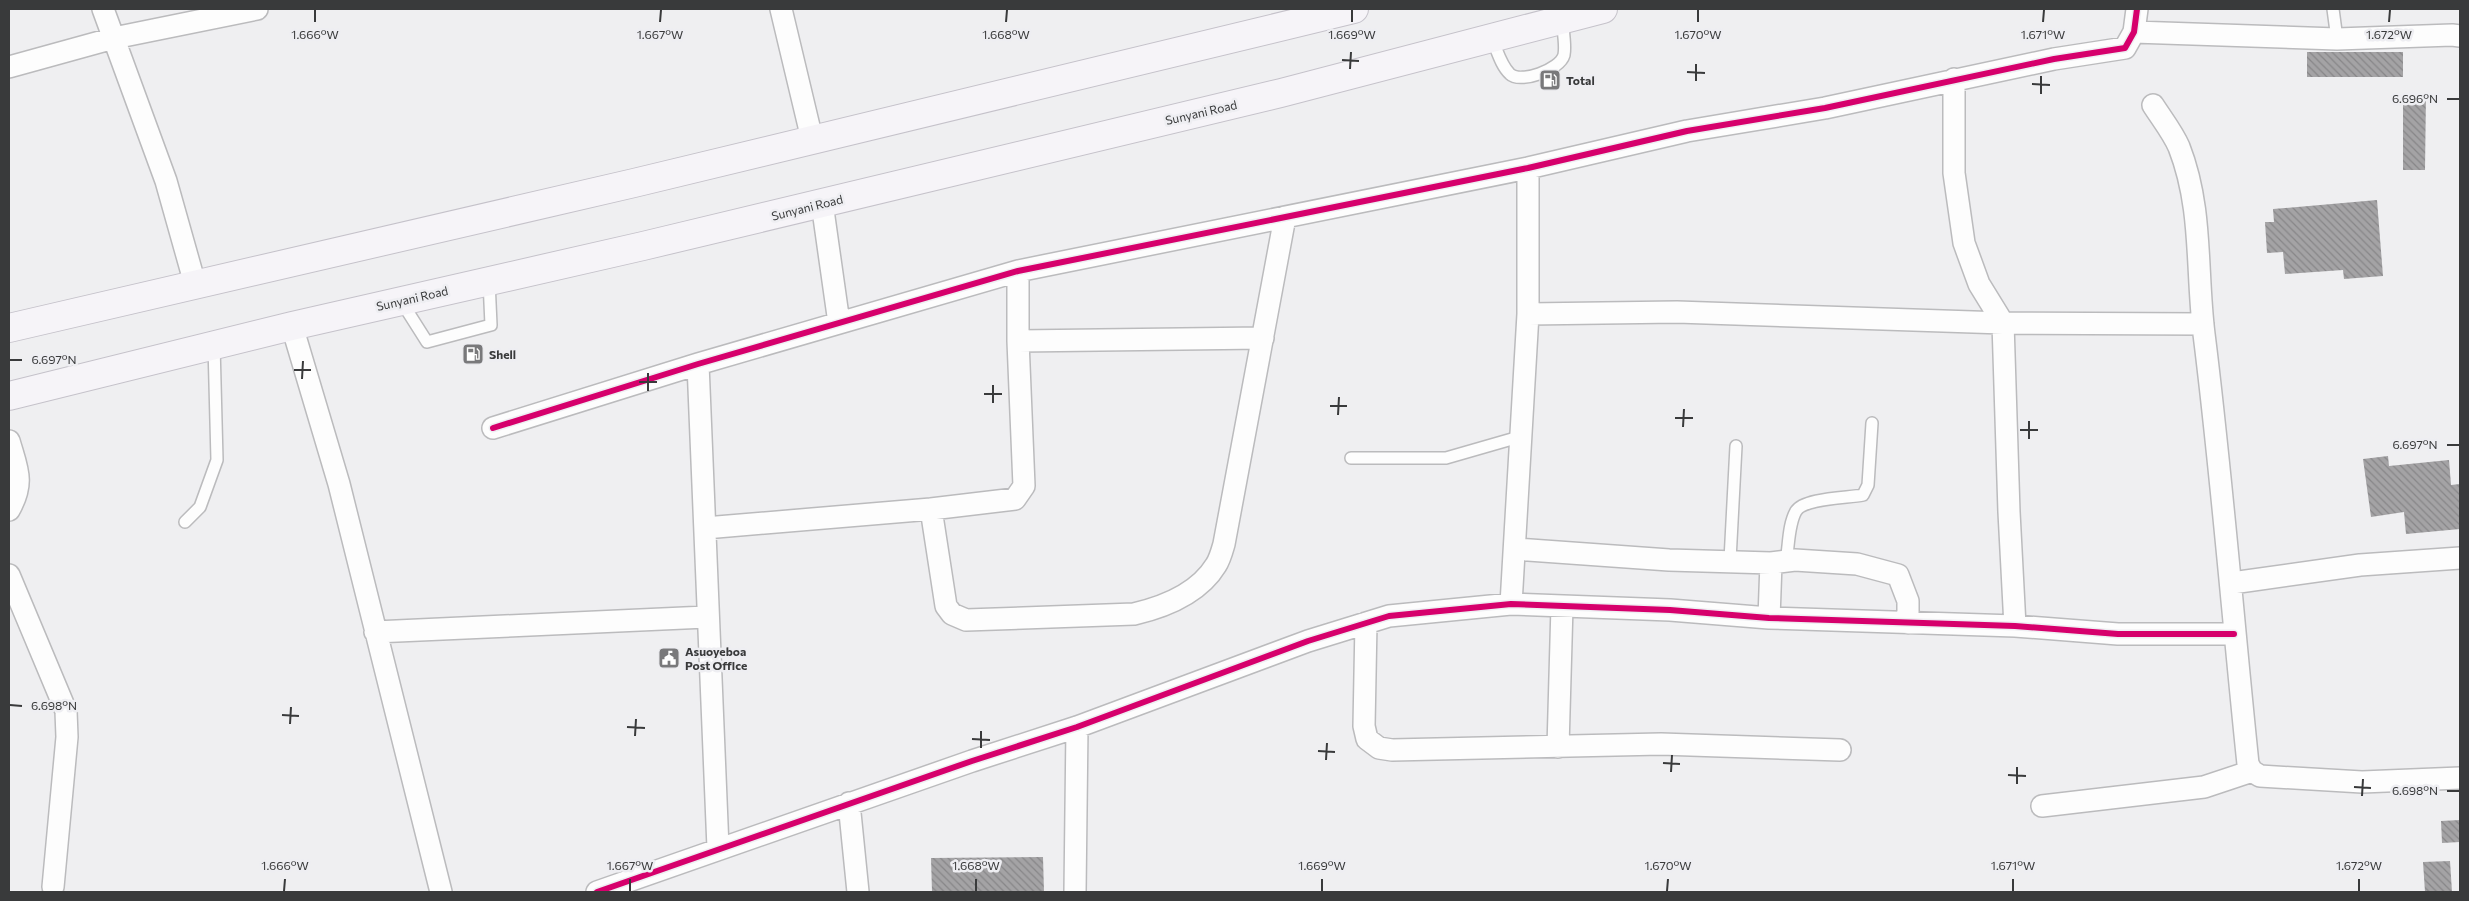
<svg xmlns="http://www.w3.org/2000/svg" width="2469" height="901" font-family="Commissioner,sans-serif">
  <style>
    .building { fill: url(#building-back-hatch) }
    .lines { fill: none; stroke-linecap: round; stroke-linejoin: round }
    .service-casing { stroke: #bbbbbd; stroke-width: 14 }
    .minor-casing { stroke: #bbbbbd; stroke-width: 24 }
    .primary-casing { stroke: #c5c2ca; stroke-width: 30 }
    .service { stroke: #fdfdfd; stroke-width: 11 }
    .minor { stroke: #fdfdfd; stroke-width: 21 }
    .primary { stroke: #f6f4f8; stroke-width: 28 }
    .cycleway-casing { stroke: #eeeef2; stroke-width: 9 }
    .cycleway { stroke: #d6006c; stroke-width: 6 }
    .ticks { fill: none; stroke: #393a3b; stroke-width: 2 }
    .labels { text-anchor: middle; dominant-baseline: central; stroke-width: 5; stroke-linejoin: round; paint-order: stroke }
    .poi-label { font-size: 12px; font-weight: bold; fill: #393a3b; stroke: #eeeef2; text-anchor: start }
    .street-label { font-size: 12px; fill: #393a3b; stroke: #eeeef2 }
    .ticks-label { font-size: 12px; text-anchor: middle; fill: #393a3b; stroke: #eeeef2; stroke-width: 5; stroke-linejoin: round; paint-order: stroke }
  </style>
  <defs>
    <pattern id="building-back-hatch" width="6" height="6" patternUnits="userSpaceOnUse" patternTransform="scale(1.25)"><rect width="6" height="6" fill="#a4a3a5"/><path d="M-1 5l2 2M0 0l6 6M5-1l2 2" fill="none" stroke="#878688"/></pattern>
  </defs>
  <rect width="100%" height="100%" fill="#efeff1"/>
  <path class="building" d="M 2307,52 L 2403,52 L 2403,77 L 2307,77 Z
    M 2403,94 L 2426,94 L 2425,170 L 2403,170 Z
    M 2377,200 L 2383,276 L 2344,279 L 2343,270 L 2285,274 L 2283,252 L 2267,253 L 2265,222 L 2274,222 L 2273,209 Z
    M 2388,456 L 2389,466 L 2449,460 L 2451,485 L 2460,484 L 2460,529 L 2406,534 L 2404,512 L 2371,517 L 2363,459 Z
    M 2460,820 L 2460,842 L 2442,843 L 2441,821 Z
    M 1043,857 L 1044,892 L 932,892 L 931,858 Z
    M 2450,861 L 2452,892 L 2425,892 L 2423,862 Z"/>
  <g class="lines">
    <g class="service-casing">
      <path id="service" d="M 2333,9 L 2337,39
        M 1492,39 C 1497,50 1501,66 1510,74 C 1520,84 1560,70 1564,55 C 1566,45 1563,31 1562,20
        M 401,301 L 427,342 L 491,325 L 489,281
        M 1351,458 L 1446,458 L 1519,437
        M 185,522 L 200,507 L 217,460 L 214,345
        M 1730,560 L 1736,446
        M 1786,561 C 1789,546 1788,525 1796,511 C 1804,498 1848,498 1863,495 L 1868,485 L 1872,423"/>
    </g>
    <g class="minor-casing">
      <path id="minor" d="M 103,9 L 166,181 L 195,284
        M 781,9 L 812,139
        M 2134,32 L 2337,39 L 2452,35 L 2460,36
        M 9,67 L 114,38 L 257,9
        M 1954,79 L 1954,173 L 1964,243 L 1979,284 L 2003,323 L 2009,512 L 2015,626
        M 2153,105 C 2162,119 2173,133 2179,147 C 2203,208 2196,270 2204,334 C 2222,477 2233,621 2248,764 L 2252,771 L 2260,776 L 2362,782 L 2460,778
        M 822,203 L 839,323
        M 1528,314 L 1677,312 L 2003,323 L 2203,324
        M 292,326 L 339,484 L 441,892
        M 1018,341 L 1263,338
        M 698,364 L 718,848
        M 493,428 L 698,364 L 1018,271 L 1528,168 L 1687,131 L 1825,108 L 2054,59 L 2125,48 L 2134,32 L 2137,9
        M 9,441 C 17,469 25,482 9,510
        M 931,509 L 946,606 L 952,614 L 966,620 L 1134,614 C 1164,607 1199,593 1216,565 C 1220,559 1222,551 1224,544 L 1285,217
        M 705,528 L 931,509 L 1015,499 L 1024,486 L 1018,341 L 1018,271
        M 1515,549 L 1669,560 L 1771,563 L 1795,560 L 1857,564 L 1898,575 L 1908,601 L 1908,623
        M 9,575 L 66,711 L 67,737 L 53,887
        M 2232,583 L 2360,565 L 2460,558
        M 1511,604 L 1528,314 L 1528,168
        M 1769,618 L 1771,563
        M 1366,623 L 1364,726 L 1367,739 L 1379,748 L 1392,750 L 1661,744 L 1840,750
        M 375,632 L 706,617
        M 1558,747 L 1562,606
        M 849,803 L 858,892
        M 2042,806 L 2204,787 L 2252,771
        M 597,892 L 972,761 L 1077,727 L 1308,641 L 1389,616 L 1511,604 L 1670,610 L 1769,618 L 2015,626 L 2118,634 L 2234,634
        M 1075,892 L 1077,727"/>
    </g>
    <g class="primary-casing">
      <path id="primary" d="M 9,328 L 634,183 L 1354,9
        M 9,396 L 292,326 L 643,246 L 1281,93 L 1603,9"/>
    </g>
    <use href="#service" class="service"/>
    <use href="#minor" class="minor"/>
    <use href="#primary" class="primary"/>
    <g class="cycleway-casing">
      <path id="cycleway" d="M 493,428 L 698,364 L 1018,271 L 1528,168 L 1687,131 L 1825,108 L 2054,59 L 2125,48 L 2134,32 L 2137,9
        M 597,892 L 972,761 L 1077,727 L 1308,641 L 1389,616 L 1511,604 L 1670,610 L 1769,618 L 2015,626 L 2118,634 L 2234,634"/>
    </g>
    <use href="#cycleway" class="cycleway"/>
  </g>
  <path class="ticks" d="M 315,22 L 315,10M 660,22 L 661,10M 1006,22 L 1007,10M 1352,22 L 1352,10M 1698,22 L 1698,10M 2043,22 L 2044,10M 2389,22 L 2390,10M 1342,60 L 1359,61M 1350,69 L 1351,52M 1687,72 L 1705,73M 1696,81 L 1696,64M 2032,84 L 2050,85M 2041,94 L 2041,76M 2447,99 L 2459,99M 10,360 L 22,360M 294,370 L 311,370M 302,379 L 303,361M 639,382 L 657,382M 648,391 L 648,373M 984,394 L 1002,394M 993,403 L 993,385M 1330,406 L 1347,406M 1338,415 L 1339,397M 1675,418 L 1693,418M 1683,427 L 1684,409M 2020,430 L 2038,430M 2029,439 L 2029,421M 2447,445 L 2459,445M 10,705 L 22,706M 282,715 L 299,716M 290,724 L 291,707M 627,727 L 645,728M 635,736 L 636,719M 972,739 L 990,740M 981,748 L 981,731M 1318,751 L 1335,752M 1326,760 L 1327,743M 1663,763 L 1680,764M 1671,772 L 1672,755M 2008,775 L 2026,776M 2017,784 L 2017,767M 2354,787 L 2371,788M 2447,791 L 2459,791M 2362,796 L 2363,779M 284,891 L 285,879M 630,891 L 630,879M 976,891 L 976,879M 1322,891 L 1322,879M 1667,891 L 1668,879M 2013,891 L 2013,879M 2359,891 L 2359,879"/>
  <defs>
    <g id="fuel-square" transform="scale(1.125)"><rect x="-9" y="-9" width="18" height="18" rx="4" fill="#79797b" stroke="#eeeef2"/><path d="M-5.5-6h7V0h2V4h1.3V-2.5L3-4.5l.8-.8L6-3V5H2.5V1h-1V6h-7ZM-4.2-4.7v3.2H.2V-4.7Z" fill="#fff"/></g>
    <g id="civic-square" transform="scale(1.125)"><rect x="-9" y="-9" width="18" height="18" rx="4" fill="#79797b" stroke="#eeeef2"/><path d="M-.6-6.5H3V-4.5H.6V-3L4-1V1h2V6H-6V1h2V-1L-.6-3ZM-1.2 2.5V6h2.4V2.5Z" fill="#fff"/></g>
  </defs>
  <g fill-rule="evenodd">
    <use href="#fuel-square" x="1550" y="80"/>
    <use href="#fuel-square" x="473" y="354"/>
    <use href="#civic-square" x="669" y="658"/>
  </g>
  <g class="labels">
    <g class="poi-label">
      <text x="1566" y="80">Total</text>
      <text x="489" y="354">Shell</text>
      <text x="685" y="651">Asuoyeboa<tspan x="685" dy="14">Post Office</tspan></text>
    </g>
    <g class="street-label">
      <text transform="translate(1201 112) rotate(-13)">Sunyani Road</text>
      <text transform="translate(807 207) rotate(-14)">Sunyani Road</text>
      <text transform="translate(412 298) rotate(-13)">Sunyani Road</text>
    </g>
  </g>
  <g class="ticks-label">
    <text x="315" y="39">1.666°W</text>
    <text x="660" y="39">1.667°W</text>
    <text x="1006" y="39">1.668°W</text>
    <text x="1352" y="39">1.669°W</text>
    <text x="1698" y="39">1.670°W</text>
    <text x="2043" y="39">1.671°W</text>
    <text x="2389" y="39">1.672°W</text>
    <text x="2415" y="103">6.696°N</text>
    <text x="54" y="364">6.697°N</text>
    <text x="2415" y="449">6.697°N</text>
    <text x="54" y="710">6.698°N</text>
    <text x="2415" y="795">6.698°N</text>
    <text x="285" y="870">1.666°W</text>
    <text x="630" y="870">1.667°W</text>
    <text x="976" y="870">1.668°W</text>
    <text x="1322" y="870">1.669°W</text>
    <text x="1668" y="870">1.670°W</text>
    <text x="2013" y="870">1.671°W</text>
    <text x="2359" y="870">1.672°W</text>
  </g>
  <rect width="2469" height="901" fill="none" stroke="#393a3b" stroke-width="20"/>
</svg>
